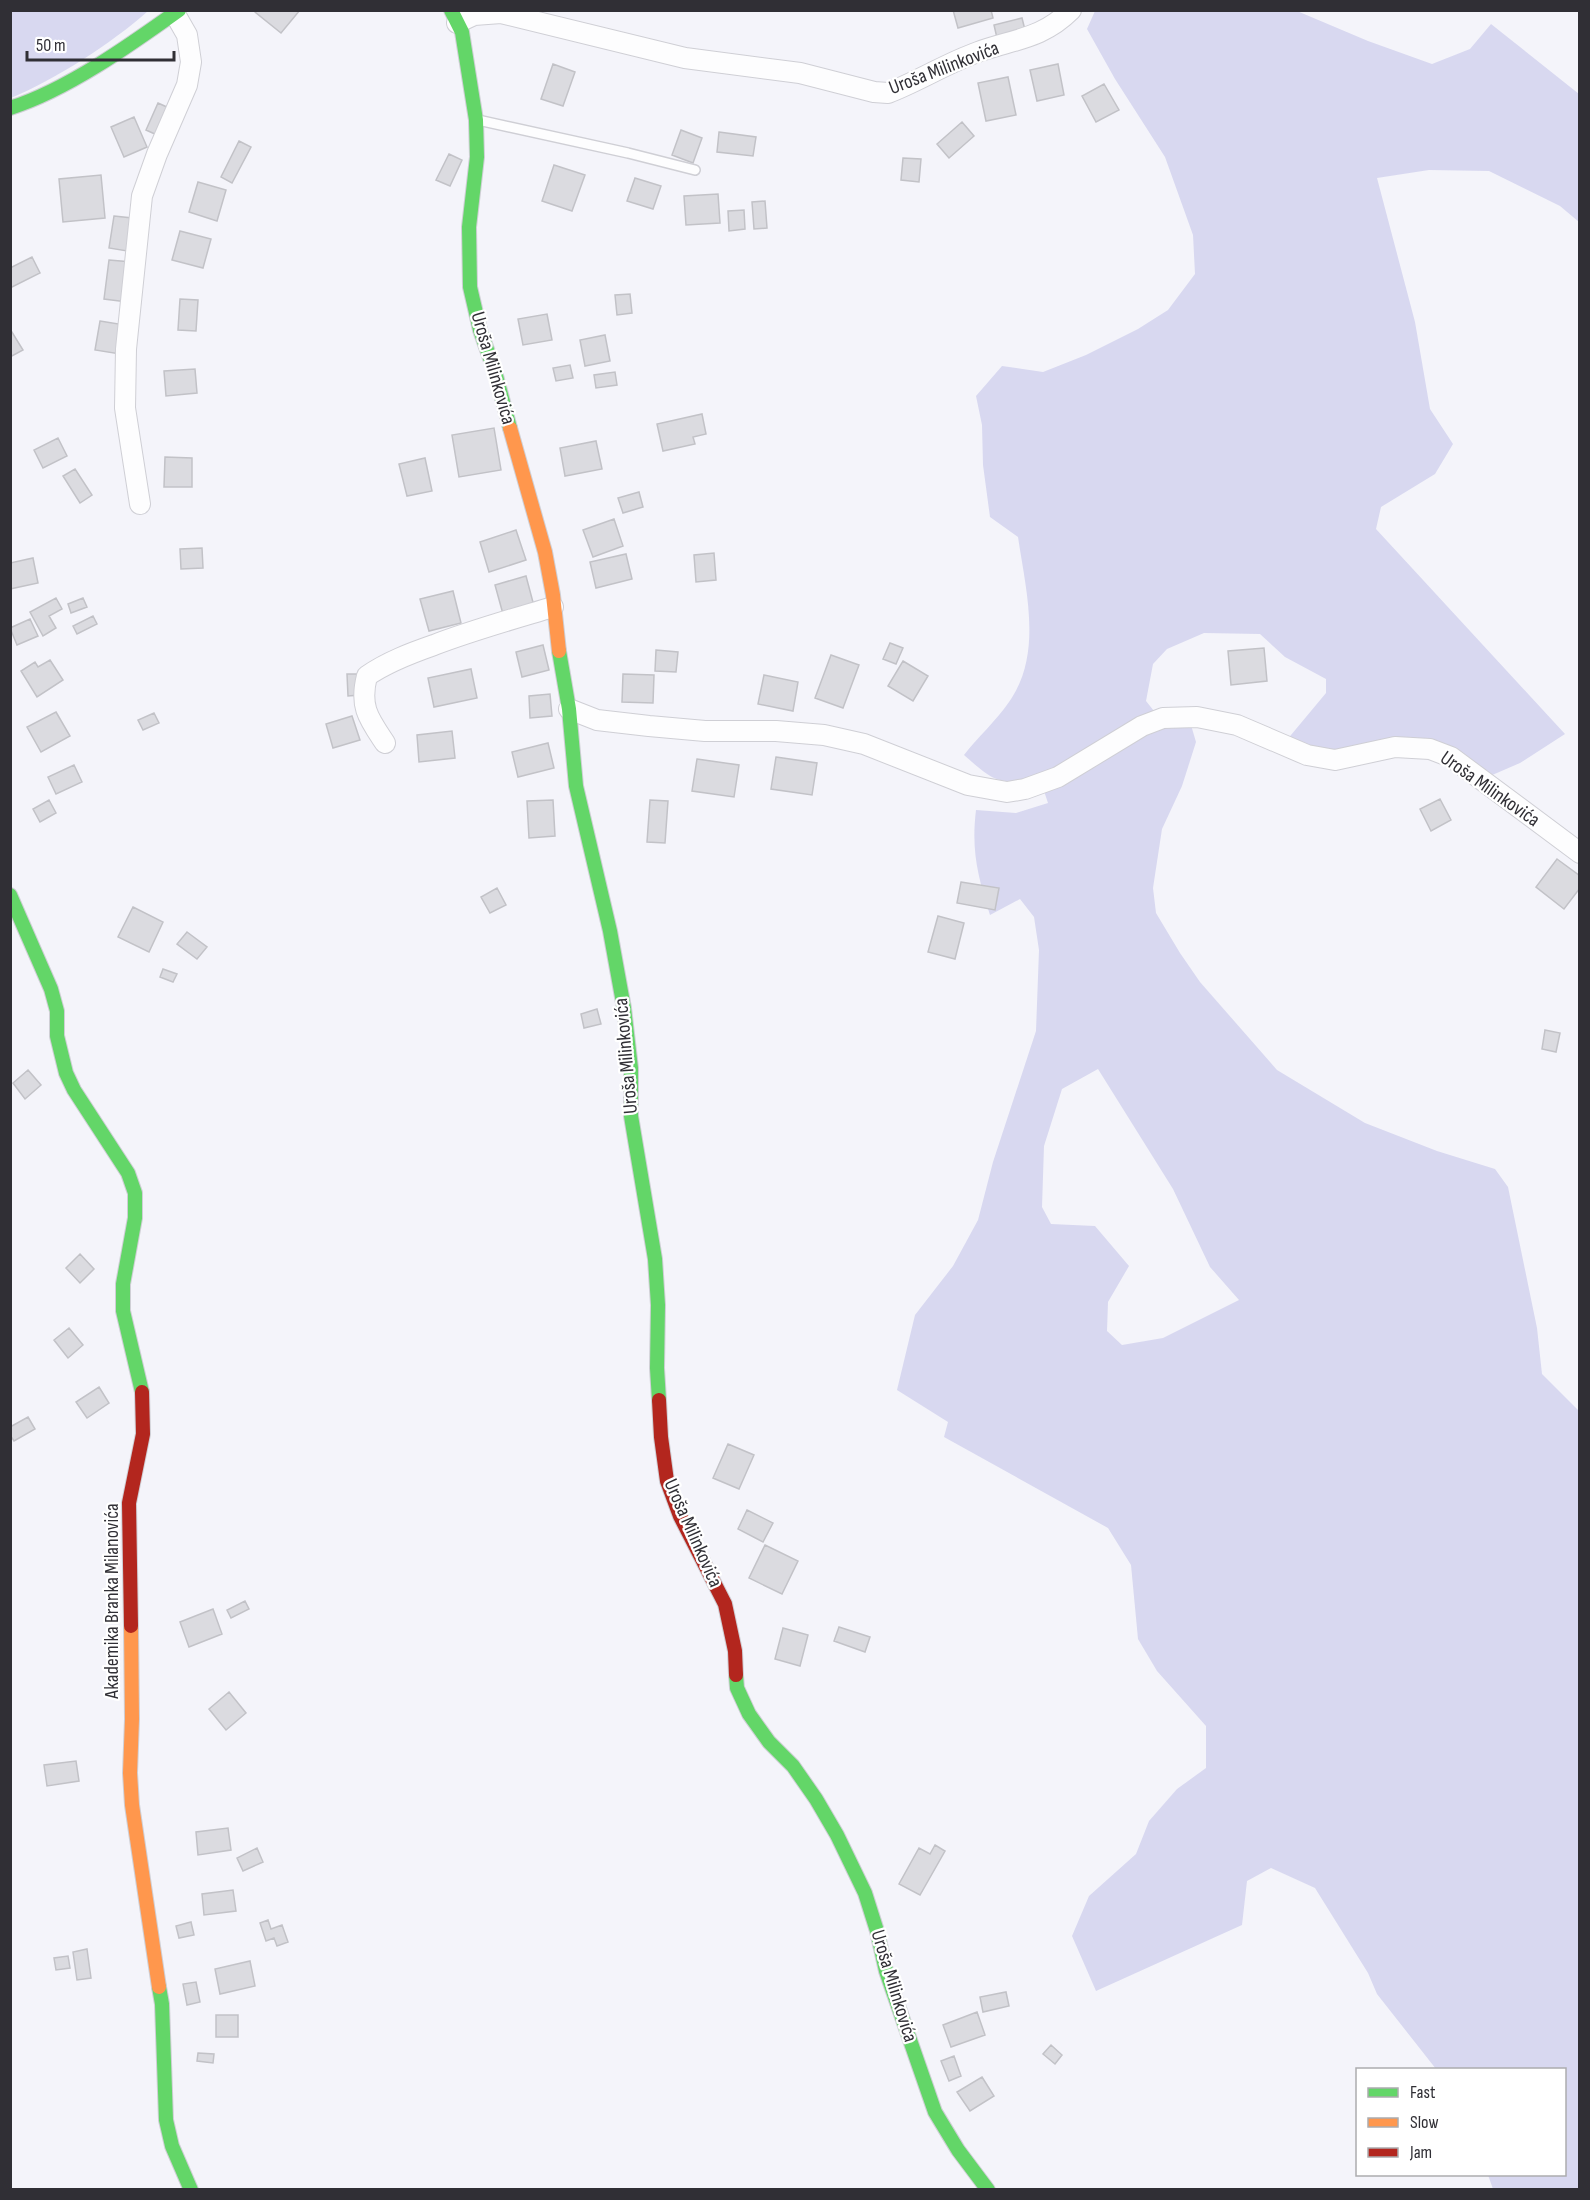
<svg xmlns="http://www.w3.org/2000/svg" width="1590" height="2200" font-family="'Sofia Sans Condensed',sans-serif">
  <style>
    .green { fill: #d8d8f0; fill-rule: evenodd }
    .building { fill: #dbdbe0; stroke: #c2c2c7; stroke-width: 1.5 }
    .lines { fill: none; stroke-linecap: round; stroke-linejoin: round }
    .lane-casing { stroke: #cfcfd5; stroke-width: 12 }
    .street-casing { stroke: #cfcfd5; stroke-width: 22 }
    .fast-casing { stroke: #cfcfd5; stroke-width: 16 }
    .slow-casing { stroke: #cfcfd5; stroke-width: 16 }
    .jam-casing { stroke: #cfcfd5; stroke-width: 16 }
    .lane { stroke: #fdfdfe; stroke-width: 9 }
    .street { stroke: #fdfdfe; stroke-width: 20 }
    .fast { stroke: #63d668; stroke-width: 14 }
    .slow { stroke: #ff974d; stroke-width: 14 }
    .jam { stroke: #b3261e; stroke-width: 14 }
    .labels { text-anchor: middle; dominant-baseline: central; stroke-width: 4.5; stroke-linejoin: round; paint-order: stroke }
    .street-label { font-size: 20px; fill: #302f35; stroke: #fff }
  </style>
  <rect width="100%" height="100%" fill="#f4f4fa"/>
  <path class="green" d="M 10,11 L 148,11 C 111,44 56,79 11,98 Z
    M 1095,11 L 1297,11 L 1368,41 L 1432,64 L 1470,49 L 1491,24 L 1579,94 L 1579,222 L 1560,206 L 1489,171 L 1429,170 L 1377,178 L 1415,322 L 1430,409 L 1453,444 L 1435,474 L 1381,507 L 1376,529 L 1565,734 L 1520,763 L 1483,779 L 1430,752 L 1352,761 L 1281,747 L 1326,693 L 1326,679 L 1285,657 L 1260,634 L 1204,633 L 1167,649 L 1153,664 L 1146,701 L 1154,711 L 1186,708 L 1196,742 L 1182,786 L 1162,829 L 1153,888 L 1156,913 L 1180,953 L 1200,982 L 1277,1070 L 1365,1123 L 1437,1151 L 1495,1169 L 1508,1187 L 1537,1328 L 1542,1374 L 1579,1411 L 1579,2189 L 1493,2189 L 1488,2175 L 1564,2174 L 1564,2070 L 1436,2069 L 1377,1994 L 1368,1973 L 1315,1888 L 1271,1868 L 1247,1881 L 1242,1925 L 1096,1991 L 1072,1936 L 1089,1896 L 1136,1854 L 1149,1821 L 1177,1789 L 1206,1768 L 1206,1726 L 1157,1671 L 1138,1639 L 1131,1565 L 1108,1528 L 944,1437 L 948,1422 L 897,1390 L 915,1315 L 953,1266 L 978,1220 L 993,1162 L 1036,1031 L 1039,950 L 1034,917 L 1020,899 L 990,915 C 978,877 971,851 976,810 L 1016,813 L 1048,803 L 1040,779 C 997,784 996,783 964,755 C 978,737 996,721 1009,702 C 1043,654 1026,591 1018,537 L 990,517 L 983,465 L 982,425 L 976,396 L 1002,366 L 1043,372 L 1086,355 L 1138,329 L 1168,310 L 1195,274 L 1193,235 L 1165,157 L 1115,79 L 1087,29 ZM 1098,1069 L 1173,1189 L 1210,1267 L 1239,1300 L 1163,1338 L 1122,1345 L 1107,1331 L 1108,1302 L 1129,1266 L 1095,1226 L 1051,1224 L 1042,1207 L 1044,1146 L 1062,1089 Z"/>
  <path class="building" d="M 257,10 L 300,10 L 281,33 L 255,12 Z
    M 953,10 L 991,10 L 993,18 L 958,28 Z
    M 1022,18 L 1025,30 L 997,38 L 994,25 Z
    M 553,64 L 575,72 L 563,106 L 541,99 Z
    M 1058,64 L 1064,95 L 1037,101 L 1030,70 Z
    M 1008,77 L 1016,115 L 986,121 L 978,83 Z
    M 1104,84 L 1119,110 L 1096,122 L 1082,96 Z
    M 158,103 L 169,108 L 157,135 L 146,130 Z
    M 134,117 L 147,147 L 124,157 L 111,127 Z
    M 962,122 L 974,136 L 949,158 L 937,144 Z
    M 681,130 L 702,138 L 693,163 L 672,155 Z
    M 719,132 L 756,137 L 753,156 L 717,152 Z
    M 239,141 L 251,147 L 232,183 L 221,177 Z
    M 449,154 L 462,160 L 450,186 L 436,180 Z
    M 903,158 L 921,159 L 919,182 L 901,180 Z
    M 554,165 L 585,175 L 572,211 L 542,201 Z
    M 101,175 L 105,218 L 63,222 L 59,179 Z
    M 635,178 L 661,186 L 653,209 L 627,201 Z
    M 198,182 L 226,190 L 217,221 L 189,212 Z
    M 718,194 L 720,223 L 686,225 L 684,196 Z
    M 765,201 L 767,228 L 754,229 L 752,202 Z
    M 744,210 L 745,229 L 729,231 L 728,211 Z
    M 114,216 L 132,218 L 127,251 L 109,248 Z
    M 180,231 L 211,239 L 203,268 L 172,260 Z
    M 32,257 L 40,273 L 10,288 L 10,268 Z
    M 109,260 L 132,262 L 127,302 L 104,299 Z
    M 630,294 L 632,313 L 617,315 L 615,295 Z
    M 180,299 L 198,300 L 196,331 L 178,330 Z
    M 547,314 L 552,340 L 523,345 L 518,319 Z
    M 100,321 L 125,325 L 120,354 L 95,350 Z
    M 10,329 L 23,350 L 10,357 Z
    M 605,335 L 610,361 L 585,366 L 580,340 Z
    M 570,365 L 573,378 L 556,381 L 553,368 Z
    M 195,369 L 197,393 L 166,396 L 164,371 Z
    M 615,372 L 617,385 L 596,388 L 594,375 Z
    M 702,414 L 706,434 L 693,437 L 695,444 L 663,451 L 657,424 Z
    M 494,428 L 501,470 L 459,477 L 452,435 Z
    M 58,438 L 67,456 L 43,468 L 34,450 Z
    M 596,441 L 602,469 L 565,476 L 560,448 Z
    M 165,457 L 192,458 L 192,487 L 164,487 Z
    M 425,458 L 432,491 L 407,496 L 399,464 Z
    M 75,469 L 92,495 L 80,503 L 63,476 Z
    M 639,492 L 643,507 L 623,513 L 618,498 Z
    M 614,519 L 623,546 L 593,557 L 583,530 Z
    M 516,530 L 526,560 L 489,572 L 480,542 Z
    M 202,548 L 203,568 L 181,569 L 180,549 Z
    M 714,553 L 716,580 L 696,582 L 694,555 Z
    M 626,554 L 632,579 L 596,588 L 590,562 Z
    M 33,558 L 38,583 L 10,589 L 10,563 Z
    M 526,576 L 534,606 L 503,614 L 495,585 Z
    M 453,591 L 461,623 L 429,631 L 420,599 Z
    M 56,598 L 62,609 L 49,616 L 56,628 L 43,636 L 30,612 Z
    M 83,598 L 87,607 L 71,613 L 68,604 Z
    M 93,616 L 97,624 L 77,634 L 73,626 Z
    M 30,619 L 38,636 L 17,645 L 10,628 Z
    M 890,643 L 903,648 L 896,664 L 883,659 Z
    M 543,645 L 549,670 L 522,677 L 516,652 Z
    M 1264,648 L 1267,681 L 1231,685 L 1228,651 Z
    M 656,650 L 678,652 L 676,672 L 655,671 Z
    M 831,655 L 859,665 L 843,708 L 815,698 Z
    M 50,660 L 63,680 L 37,697 L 21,671 L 35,662 L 38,667 Z
    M 903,661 L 928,676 L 913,701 L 888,686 Z
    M 471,669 L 477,698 L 434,707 L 428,678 Z
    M 347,674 L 359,674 L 360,695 L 348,696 Z
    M 623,674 L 654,675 L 653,703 L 622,702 Z
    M 764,675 L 798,682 L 793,711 L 758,704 Z
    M 550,694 L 552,716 L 530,718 L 529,696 Z
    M 56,712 L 70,736 L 41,752 L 27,727 Z
    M 154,713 L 159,723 L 143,730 L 138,720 Z
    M 352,716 L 360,740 L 333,748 L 326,724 Z
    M 452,731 L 455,758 L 419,762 L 417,735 Z
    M 548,743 L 554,768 L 518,777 L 512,752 Z
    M 776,757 L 817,763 L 812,795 L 771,789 Z
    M 697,759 L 739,765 L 734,797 L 692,791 Z
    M 74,765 L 82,782 L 56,794 L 48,777 Z
    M 1440,799 L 1451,820 L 1431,831 L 1420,809 Z
    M 49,800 L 56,813 L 40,822 L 33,809 Z
    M 553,800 L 555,836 L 529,838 L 527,801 Z
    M 650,800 L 668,801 L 665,843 L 647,842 Z
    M 1557,859 L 1580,876 L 1580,888 L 1564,909 L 1536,887 Z
    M 961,882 L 999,888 L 995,910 L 957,903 Z
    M 497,888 L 506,905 L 490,913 L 481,897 Z
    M 133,907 L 163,922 L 149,952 L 118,937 Z
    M 938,916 L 964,923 L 955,959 L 928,952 Z
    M 187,932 L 207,947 L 197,959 L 177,944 Z
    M 163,969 L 177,974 L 173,982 L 160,977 Z
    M 597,1009 L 601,1024 L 584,1028 L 581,1014 Z
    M 1545,1030 L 1560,1033 L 1556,1052 L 1542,1049 Z
    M 28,1070 L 41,1085 L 25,1099 L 13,1083 Z
    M 80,1254 L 94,1269 L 80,1283 L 66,1268 Z
    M 69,1328 L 83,1345 L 68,1358 L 54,1340 Z
    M 99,1387 L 109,1403 L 87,1418 L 76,1402 Z
    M 28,1417 L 35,1429 L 14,1441 L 10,1435 L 10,1427 Z
    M 728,1444 L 754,1455 L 739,1489 L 713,1478 Z
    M 747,1510 L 773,1523 L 763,1542 L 738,1529 Z
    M 765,1545 L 798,1561 L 782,1594 L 749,1578 Z
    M 245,1601 L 249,1609 L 231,1618 L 227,1610 Z
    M 213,1609 L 222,1634 L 189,1647 L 180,1622 Z
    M 839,1627 L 870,1637 L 865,1652 L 834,1641 Z
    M 783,1628 L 808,1635 L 800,1666 L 775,1659 Z
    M 229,1692 L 246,1713 L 226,1730 L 209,1709 Z
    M 76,1761 L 79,1781 L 47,1786 L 44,1765 Z
    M 228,1828 L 231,1850 L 198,1855 L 196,1832 Z
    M 935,1845 L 945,1851 L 920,1895 L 899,1884 L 919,1848 L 930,1854 Z
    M 257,1848 L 263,1862 L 243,1871 L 237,1858 Z
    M 233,1890 L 236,1911 L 204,1915 L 202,1894 Z
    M 268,1920 L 271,1929 L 282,1925 L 288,1942 L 277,1946 L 274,1938 L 266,1941 L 260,1923 Z
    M 191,1922 L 194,1935 L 179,1938 L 176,1926 Z
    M 87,1949 L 91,1978 L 77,1980 L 73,1952 Z
    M 68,1956 L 70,1968 L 56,1970 L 54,1958 Z
    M 250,1961 L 255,1986 L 220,1994 L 215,1969 Z
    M 196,1982 L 200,2002 L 187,2005 L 183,1984 Z
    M 1006,1992 L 1009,2006 L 983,2012 L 980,1997 Z
    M 977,2012 L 985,2035 L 951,2047 L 943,2025 Z
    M 216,2015 L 238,2015 L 238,2037 L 216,2037 Z
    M 1051,2045 L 1062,2055 L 1055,2064 L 1043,2054 Z
    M 198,2053 L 214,2054 L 213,2063 L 197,2061 Z
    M 954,2056 L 961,2076 L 949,2081 L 941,2061 Z
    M 982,2077 L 994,2096 L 970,2111 L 957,2092 Z"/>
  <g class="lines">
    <g class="lane-casing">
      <path id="lane" d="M 478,120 L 628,153 L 695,170"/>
    </g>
    <g class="street-casing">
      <path id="street" d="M 457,23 L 474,15 L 501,13 L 685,58 L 800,73 L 874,92 L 888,93 C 919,81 947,63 978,52 C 1014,39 1042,39 1071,10
        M 140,504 L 125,408 L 126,349 L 142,196 L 157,154 L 187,85 L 191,62 L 187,35 L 175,14
        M 569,709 L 597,720 L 649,726 L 705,731 L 776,731 L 824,735 L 864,744 L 968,785 L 1007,792 L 1025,789 L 1058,777 L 1142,726 L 1163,718 L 1197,717 L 1237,725 L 1307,755 L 1335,760 L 1395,747 L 1430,749 L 1451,757 L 1580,853
        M 385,743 C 369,719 359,707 367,676 C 387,662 411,653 434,645 C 473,630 513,619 553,607"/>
    </g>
    <g class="fast-casing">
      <path id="fast" d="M 451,10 L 462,32 L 476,120 L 477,157 L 469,227 L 470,287 L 480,330 L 495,372 L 510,428
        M 10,108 C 67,90 130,45 179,10
        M 559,651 L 569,709 L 576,786 L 610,931 L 624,1008 L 631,1068 L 631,1116 L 655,1259 L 658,1305 L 657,1368 L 659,1400
        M 10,895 L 51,989 L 57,1011 L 57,1036 L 66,1073 L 74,1090 L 128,1173 L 135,1193 L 135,1218 L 123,1284 L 123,1311 L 142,1392
        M 736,1675 L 737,1688 L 749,1714 L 769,1742 L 793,1766 L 816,1799 L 837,1835 L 865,1893 L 877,1931 L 886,1971 L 935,2112 L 958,2150 L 988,2190
        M 159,1987 L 162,2004 L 166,2120 L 172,2146 L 191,2190"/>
    </g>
    <g class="slow-casing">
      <path id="slow" d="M 510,428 L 545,552 L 553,595 L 559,651
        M 131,1626 L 132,1719 L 130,1773 L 132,1805 L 159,1987"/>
    </g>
    <g class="jam-casing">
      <path id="jam" d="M 659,1400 L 661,1437 L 667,1481 L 680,1516 L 725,1604 L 735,1651 L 736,1675
        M 131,1626 L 129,1503 L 143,1434 L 142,1392"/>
    </g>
    <use href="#lane" class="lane"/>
    <use href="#street" class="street"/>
    <use href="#fast" class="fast"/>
    <use href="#slow" class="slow"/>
    <use href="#jam" class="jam"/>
  </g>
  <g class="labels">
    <g class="street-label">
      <text transform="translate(944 68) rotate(-21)">Uroša Milinkovića</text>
      <text transform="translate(493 368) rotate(74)">Uroša Milinkovića</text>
      <text transform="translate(1490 789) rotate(35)">Uroša Milinkovića</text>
      <text transform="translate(626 1056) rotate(-95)">Uroša Milinkovića</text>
      <text transform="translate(693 1533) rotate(66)">Uroša Milinkovića</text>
      <text transform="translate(112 1601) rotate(-90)">Akademika Branka Milanovića</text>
      <text transform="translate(894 1986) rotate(73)">Uroša Milinkovića</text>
    </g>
  </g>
  <rect width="1590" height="2200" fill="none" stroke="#302f35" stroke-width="24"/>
  <rect x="1356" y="2068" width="210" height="108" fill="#ffffff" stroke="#acacae" stroke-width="1.5"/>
  <rect x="1368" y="2088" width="30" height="9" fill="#63d668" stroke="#acacae" stroke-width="1.5"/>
  <text x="1410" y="2098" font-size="18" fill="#302f35">Fast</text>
  <rect x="1368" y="2118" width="30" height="9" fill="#ff974d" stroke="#acacae" stroke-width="1.5"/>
  <text x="1410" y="2128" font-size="18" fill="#302f35">Slow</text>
  <rect x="1368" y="2148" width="30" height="9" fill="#b3261e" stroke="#acacae" stroke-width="1.5"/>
  <text x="1410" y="2158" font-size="18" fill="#302f35">Jam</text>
  <path d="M27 51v9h147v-9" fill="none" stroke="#302f35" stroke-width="3"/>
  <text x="36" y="51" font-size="18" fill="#302f35" stroke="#ffffff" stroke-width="4.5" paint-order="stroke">50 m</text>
</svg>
